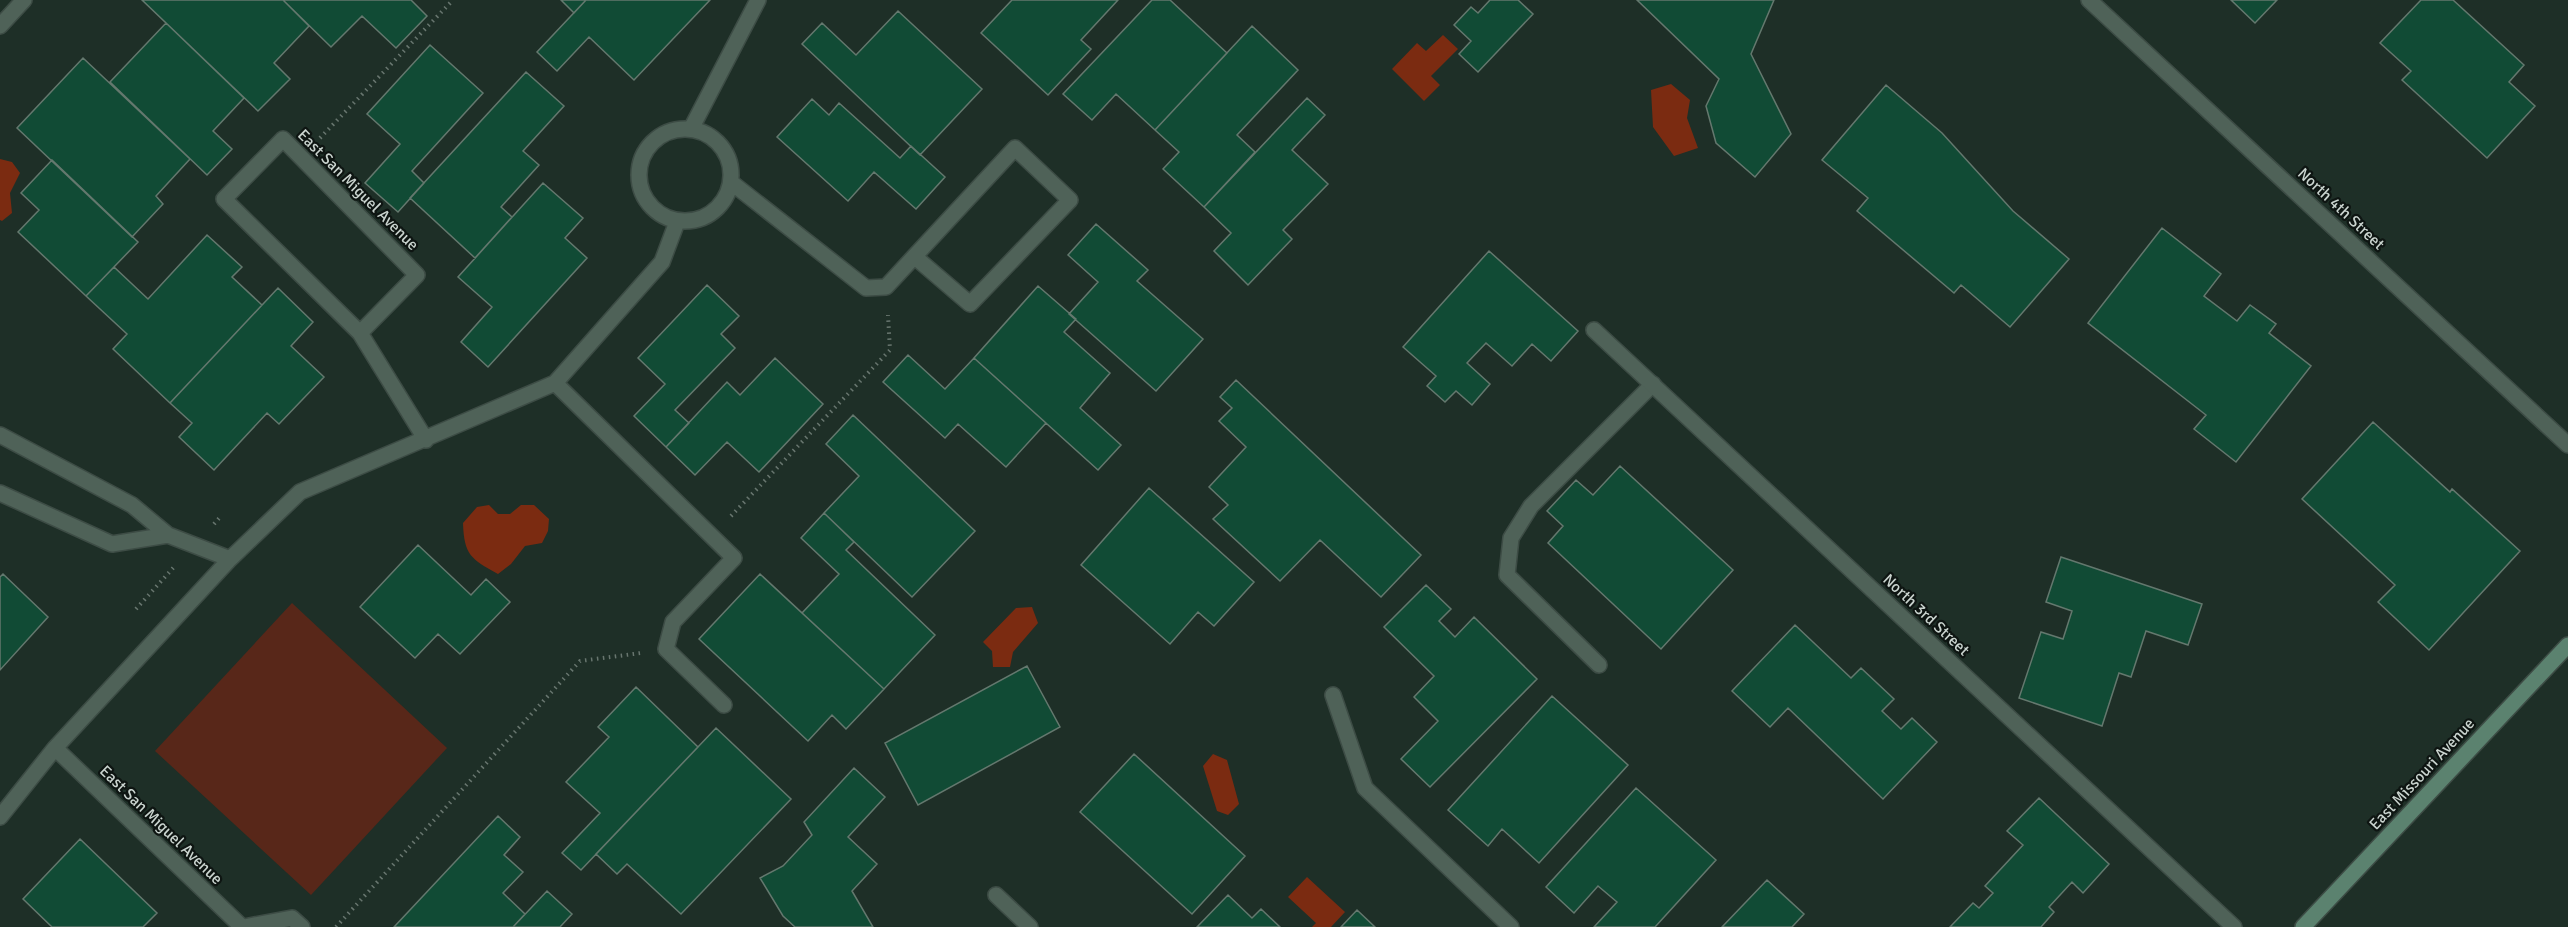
<svg xmlns="http://www.w3.org/2000/svg" width="2568" height="927" font-family="Signika,sans-serif">
  <style>
    .green { fill: #582719 }
    .water { fill: #7b2b11 }
    .building { fill: #114b35; stroke: #64786e; stroke-width: 1.5 }
    .lines { fill: none; stroke-linecap: round; stroke-linejoin: round }
    .service-casing { stroke: #3d4c45; stroke-width: 18 }
    .minor-casing { stroke: #3d4c45; stroke-width: 18 }
    .secondary-casing { stroke: #3d4c45; stroke-width: 18 }
    .path { stroke: #68766f; stroke-width: 4; stroke-dasharray: 1.5 4.5; stroke-linecap: butt }
    .service { stroke: #4f6258; stroke-width: 15 }
    .minor { stroke: #4f6258; stroke-width: 15 }
    .secondary { stroke: #5b826f; stroke-width: 15 }
    .labels { text-anchor: middle; dominant-baseline: central; stroke-width: 4.5; stroke-linejoin: round; paint-order: stroke }
    .street-label { font-size: 16px; fill: #cad4cf; stroke: #0e1512 }
  </style>
  <rect width="100%" height="100%" fill="#1e2f27"/>
  <path class="green" d="M 292,603 L 447,748 L 311,895 L 155,751 Z"/>
  <path class="water" d="M 1443,35 L 1458,49 L 1431,76 L 1440,85 L 1424,101 L 1392,69 L 1417,43 L 1426,51 Z
    M 1671,84 L 1690,100 L 1687,118 L 1698,148 L 1674,156 L 1653,127 L 1651,90 Z
    M 0,159 L 12,162 L 20,173 L 10,193 L 12,213 L 2,221 L 0,220 Z
    M 489,505 L 498,514 L 510,514 L 521,505 L 534,505 L 549,519 L 548,531 L 542,543 L 525,546 L 511,564 L 498,574 C 471,559 464,555 463,523 L 477,507 Z
    M 1032,607 L 1038,623 L 1013,652 L 1010,667 L 993,667 L 992,651 L 983,642 L 1016,608 Z
    M 1213,754 L 1227,760 L 1239,804 L 1228,815 L 1217,811 L 1203,766 Z
    M 1307,877 L 1345,912 L 1331,927 L 1312,927 L 1316,923 L 1288,897 Z"/>
  <path class="building" d="M 142,0 L 283,0 L 309,26 L 274,63 L 290,79 L 258,111 Z
    M 283,0 L 411,0 L 427,16 L 396,48 L 362,16 L 331,47 Z
    M 561,0 L 586,0 L 574,13 Z
    M 586,0 L 710,0 L 634,80 L 589,37 L 557,71 L 537,52 Z
    M 1012,0 L 1118,0 L 1081,40 L 1091,49 L 1048,95 L 981,33 Z
    M 1152,0 L 1170,0 L 1227,53 L 1155,130 L 1116,94 L 1092,120 L 1063,94 Z
    M 1490,0 L 1518,0 L 1533,14 L 1478,72 L 1459,54 L 1471,41 L 1454,25 L 1471,7 L 1478,13 Z
    M 1637,0 L 1774,0 L 1751,54 L 1791,134 L 1755,177 L 1716,143 L 1706,106 L 1719,79 Z
    M 2231,0 L 2277,0 L 2255,23 Z
    M 2421,0 L 2453,0 L 2524,65 L 2509,82 L 2535,106 L 2487,158 L 2402,80 L 2411,71 L 2380,43 Z
    M 898,11 L 982,89 L 920,155 L 802,44 L 822,23 L 856,55 Z
    M 166,23 L 244,98 L 213,131 L 232,149 L 207,175 L 110,82 Z
    M 1252,26 L 1298,70 L 1237,135 L 1255,152 L 1204,207 L 1163,169 L 1179,152 L 1155,130 Z
    M 430,45 L 483,93 L 412,171 L 424,183 L 398,212 L 365,183 L 400,144 L 367,114 Z
    M 83,58 L 190,159 L 156,196 L 163,204 L 132,237 L 17,128 Z
    M 526,72 L 564,106 L 523,151 L 539,165 L 501,207 L 512,217 L 475,258 L 410,198 Z
    M 1886,85 L 1942,133 L 2013,211 L 2069,259 L 2010,327 L 1961,285 L 1954,293 L 1857,211 L 1868,198 L 1822,160 Z
    M 1307,98 L 1325,115 L 1292,150 L 1328,184 L 1283,230 L 1292,239 L 1248,285 L 1214,251 L 1231,233 L 1204,207 Z
    M 812,99 L 829,115 L 839,103 L 900,158 L 911,146 L 945,177 L 916,209 L 874,172 L 848,201 L 777,137 Z
    M 52,160 L 138,242 L 86,296 L 18,232 L 39,210 L 21,193 Z
    M 543,183 L 583,218 L 565,238 L 587,258 L 488,367 L 461,342 L 492,307 L 458,277 Z
    M 1096,224 L 1148,270 L 1137,281 L 1203,339 L 1156,391 L 1069,314 L 1098,282 L 1068,255 Z
    M 2162,228 L 2221,274 L 2204,296 L 2237,321 L 2250,305 L 2276,324 L 2269,333 L 2311,366 L 2236,462 L 2194,429 L 2206,415 L 2088,323 Z
    M 207,235 L 242,267 L 232,277 L 262,305 L 170,403 L 113,349 L 127,334 L 86,296 L 114,267 L 148,299 Z
    M 1489,251 L 1578,331 L 1551,361 L 1532,344 L 1512,366 L 1486,343 L 1467,363 L 1490,384 L 1472,405 L 1456,391 L 1445,402 L 1427,386 L 1436,376 L 1403,347 Z
    M 707,285 L 739,316 L 721,334 L 735,348 L 675,410 L 689,423 L 666,447 L 634,416 L 665,384 L 638,358 Z
    M 1038,286 L 1076,319 L 1064,332 L 1110,373 L 1080,408 L 1121,445 L 1098,470 L 974,358 Z
    M 278,288 L 313,322 L 291,346 L 324,377 L 279,424 L 267,413 L 214,470 L 179,437 L 192,423 L 170,403 Z
    M 908,355 L 945,389 L 974,358 L 1046,423 L 1006,467 L 958,424 L 945,438 L 883,382 Z
    M 775,358 L 823,404 L 759,472 L 727,442 L 695,475 L 666,447 L 727,382 L 740,395 Z
    M 1236,380 L 1421,555 L 1381,597 L 1320,540 L 1280,581 L 1213,519 L 1228,505 L 1209,487 L 1246,447 L 1219,421 L 1232,408 L 1220,397 Z
    M 853,415 L 975,531 L 912,597 L 824,513 L 859,476 L 826,444 Z
    M 2373,422 L 2450,492 L 2452,489 L 2520,551 L 2429,650 L 2378,602 L 2395,585 L 2302,499 Z
    M 1620,466 L 1733,570 L 1661,649 L 1548,543 L 1563,526 L 1547,511 L 1576,480 L 1593,495 Z
    M 1149,488 L 1254,582 L 1214,626 L 1198,612 L 1170,644 L 1081,565 Z
    M 824,513 L 854,542 L 846,550 L 935,635 L 884,689 L 802,613 L 839,574 L 801,538 Z
    M 418,545 L 471,595 L 486,579 L 510,602 L 460,654 L 438,634 L 415,658 L 360,607 Z
    M 2061,557 L 2202,604 L 2188,645 L 2146,631 L 2131,677 L 2119,673 L 2102,726 L 2019,698 L 2041,632 L 2063,639 L 2072,611 L 2046,602 Z
    M 3,574 L 48,617 L 0,670 L 0,577 Z
    M 760,574 L 884,689 L 846,729 L 832,715 L 808,741 L 699,639 Z
    M 1426,585 L 1451,609 L 1439,621 L 1455,637 L 1474,617 L 1537,679 L 1430,787 L 1401,759 L 1438,721 L 1414,697 L 1434,676 L 1384,627 Z
    M 1795,625 L 1851,678 L 1861,668 L 1894,699 L 1882,711 L 1901,729 L 1912,718 L 1937,742 L 1883,799 L 1788,708 L 1770,727 L 1732,691 Z
    M 1027,666 L 1060,727 L 918,805 L 885,743 Z
    M 636,687 L 698,747 L 581,870 L 562,853 L 600,813 L 566,782 L 609,737 L 598,727 Z
    M 1552,696 L 1628,765 L 1539,863 L 1502,829 L 1488,846 L 1448,810 Z
    M 716,728 L 791,799 L 681,914 L 627,864 L 617,874 L 596,854 Z
    M 1134,754 L 1245,856 L 1192,914 L 1080,812 Z
    M 854,768 L 885,797 L 848,837 L 877,864 L 852,891 L 873,927 L 795,927 L 783,916 L 760,878 L 783,866 L 812,835 L 804,822 Z
    M 1636,788 L 1716,860 L 1655,927 L 1594,927 L 1617,902 L 1598,886 L 1574,913 L 1546,887 Z
    M 2039,798 L 2109,864 L 2083,893 L 2072,882 L 2049,907 L 2054,912 L 2041,927 L 1950,927 L 1973,903 L 1979,908 L 1993,893 L 1985,886 L 2023,845 L 2007,831 Z
    M 498,816 L 520,837 L 504,855 L 523,872 L 503,893 L 525,914 L 513,927 L 394,927 Z
    M 80,839 L 157,913 L 143,927 L 52,927 L 23,899 Z
    M 1767,880 L 1804,914 L 1792,927 L 1722,927 Z
    M 547,891 L 572,914 L 560,927 L 513,927 Z
    M 1228,895 L 1252,918 L 1261,909 L 1280,927 L 1197,927 Z
    M 1357,910 L 1375,927 L 1341,927 Z"/>
  <g class="lines">
    <g class="service-casing">
      <path id="service" d="M 1599,665 L 1507,575 L 1511,538 L 1531,506 L 1653,384"/>
    </g>
    <g class="minor-casing">
      <path id="minor" d="M 2089,0 L 2568,445
        M 0,26 L 24,0
        M639 175a46 46 0 1 1 92 0a46 46 0 1 1-92 0Z
        M 691,129 L 758,0
        M 732,183 L 866,288 L 886,287 L 1015,148 L 1070,200 L 970,304 L 915,257
        M 1594,330 L 2234,927
        M 360,333 L 417,275 L 283,139 L 224,199 L 360,333 L 426,440
        M 555,383 L 734,558 L 673,622 L 666,649 L 724,705
        M 0,435 L 132,505 L 168,535 L 112,544 L 0,493
        M 168,535 L 230,559
        M 1333,695 L 1365,788 L 1511,927
        M 55,748 L 242,927
        M 0,817 L 55,748 L 230,559 L 300,492 L 555,383 L 662,262 L 677,222
        M 996,895 L 1030,927
        M 244,927 L 292,918 L 302,927"/>
    </g>
    <g class="secondary-casing">
      <path id="secondary" d="M 2303,927 L 2568,645"/>
    </g>
    <path class="path" d="M 320,138 L 453,0
      M 731,516 L 890,350 L 888,315
      M 214,524 L 221,516
      M 136,609 L 174,567
      M 336,927 L 580,661 L 641,653"/>
    <use href="#service" class="service"/>
    <use href="#minor" class="minor"/>
    <use href="#secondary" class="secondary"/>
  </g>
  <g class="labels">
    <g class="street-label">
      <text transform="translate(358 190) rotate(45)">East San Miguel Avenue</text>
      <text transform="translate(2341 209) rotate(43)">North 4th Street</text>
      <text transform="translate(1926 615) rotate(43)">North 3rd Street</text>
      <text transform="translate(2422 774) rotate(-47)">East Missouri Avenue</text>
      <text transform="translate(161 825) rotate(44)">East San Miguel Avenue</text>
    </g>
  </g>
</svg>
